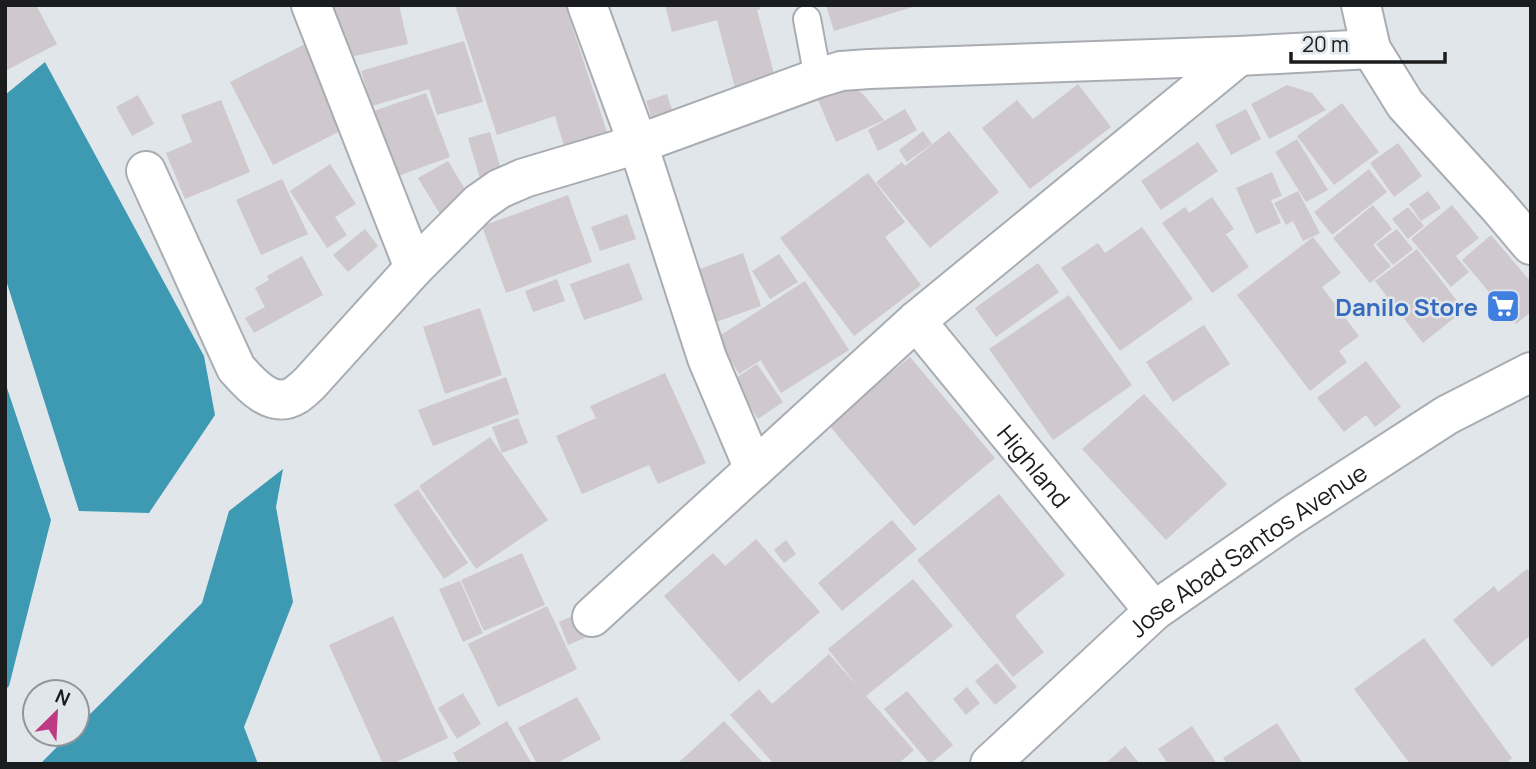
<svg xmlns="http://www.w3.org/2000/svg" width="1536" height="769" font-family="Manrope,sans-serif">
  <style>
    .water { fill: #3e9ab3 }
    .building { fill: #cfc8cc }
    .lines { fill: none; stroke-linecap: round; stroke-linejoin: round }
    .service-casing { stroke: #a9adb2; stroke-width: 30 }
    .minor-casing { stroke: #a9adb2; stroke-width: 42 }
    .secondary-casing { stroke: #a9adb2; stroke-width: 42 }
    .service { stroke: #fff; stroke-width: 26 }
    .minor { stroke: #fff; stroke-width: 38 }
    .secondary { stroke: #fff; stroke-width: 38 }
    .labels { text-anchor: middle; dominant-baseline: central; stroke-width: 5; stroke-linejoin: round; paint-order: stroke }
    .shop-label { font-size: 24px; font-weight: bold; fill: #366cbe; stroke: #e1e6eb; text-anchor: end }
    .street-label { font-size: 24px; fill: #1b1c1e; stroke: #e1e6eb }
  </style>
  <rect width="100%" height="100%" fill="#e1e6eb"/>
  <path class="water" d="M 45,62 L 204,356 L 215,415 L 149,513 L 79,511 L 5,277 L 5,95 Z
    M 5,382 L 51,520 L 9,686 L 5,690 Z
    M 283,469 L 276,507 L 293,602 L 244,727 L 258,764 L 40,764 L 70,734 L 77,734 L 77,727 L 202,603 L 229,511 Z"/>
  <path class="building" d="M 5,5 L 36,5 L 57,44 L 5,71 Z
    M 333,5 L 399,5 L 408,44 L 346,58 Z
    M 455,5 L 565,5 L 608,135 L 565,149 L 555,116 L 497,135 Z
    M 665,5 L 759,5 L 760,9 L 757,10 L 775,77 L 735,88 L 717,20 L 672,32 Z
    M 826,5 L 915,5 L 916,6 L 834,31 Z
    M 464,41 L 483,102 L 437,115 L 429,89 L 372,106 L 361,71 Z
    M 307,43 L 350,126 L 273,165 L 230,82 Z
    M 1078,84 L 1111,127 L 1030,189 L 982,128 L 1017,100 L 1033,119 Z
    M 1287,85 L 1312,93 L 1326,110 L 1269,139 L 1251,104 Z
    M 852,86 L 864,95 L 884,120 L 836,142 L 818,100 Z
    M 426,93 L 450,157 L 398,176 L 374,111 Z
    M 667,94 L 674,116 L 653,122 L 646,101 Z
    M 138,95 L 154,124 L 132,136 L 116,107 Z
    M 221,100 L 250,172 L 185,199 L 166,153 L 192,142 L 181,115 Z
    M 1342,103 L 1379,152 L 1334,185 L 1297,136 Z
    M 905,109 L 917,130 L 878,151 L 868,130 Z
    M 1246,109 L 1261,139 L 1231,155 L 1215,125 Z
    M 923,131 L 932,144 L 907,162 L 899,150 Z
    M 949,131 L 999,192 L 930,248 L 876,182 L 902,162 L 905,166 Z
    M 490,132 L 503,176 L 481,182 L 468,138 Z
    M 1297,139 L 1328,190 L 1306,202 L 1275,152 Z
    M 1198,142 L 1218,171 L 1161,210 L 1141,181 Z
    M 1398,143 L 1422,176 L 1394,197 L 1370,163 Z
    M 448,161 L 474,204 L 444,221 L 418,178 Z
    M 330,164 L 356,204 L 335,217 L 347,235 L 327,248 L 290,191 Z
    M 1369,169 L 1387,192 L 1332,235 L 1314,212 Z
    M 1272,172 L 1282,196 L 1271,200 L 1281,223 L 1256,234 L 1236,188 Z
    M 868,173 L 905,222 L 885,237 L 921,285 L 854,336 L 780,238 Z
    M 282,179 L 308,234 L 261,255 L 236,200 Z
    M 1298,191 L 1320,233 L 1303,241 L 1293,221 L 1286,225 L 1274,203 Z
    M 1428,191 L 1441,208 L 1421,221 L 1409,204 Z
    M 568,195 L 592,262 L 506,293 L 482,226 Z
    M 1212,197 L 1234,229 L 1226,234 L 1249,267 L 1212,293 L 1162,223 L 1185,207 L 1189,213 Z
    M 1373,205 L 1392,229 L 1373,245 L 1391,266 L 1370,283 L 1333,238 Z
    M 1452,205 L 1479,238 L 1456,256 L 1469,272 L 1451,287 L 1411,239 Z
    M 1408,207 L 1424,226 L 1408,239 L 1392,219 Z
    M 627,214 L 636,239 L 600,251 L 591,227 Z
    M 1142,227 L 1193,299 L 1120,351 L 1061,268 L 1098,243 L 1105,253 Z
    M 365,229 L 378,246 L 348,272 L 333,255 Z
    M 1397,229 L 1413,249 L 1393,265 L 1376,244 Z
    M 1491,235 L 1531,282 L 1531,312 L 1516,324 L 1462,260 Z
    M 1313,237 L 1341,273 L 1322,287 L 1359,336 L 1339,351 L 1347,362 L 1310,391 L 1237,295 Z
    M 1417,249 L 1464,310 L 1423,343 L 1375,281 Z
    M 743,253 L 761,306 L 716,322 L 697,270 Z
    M 779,254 L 798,282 L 770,299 L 752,271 Z
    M 302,256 L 323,295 L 254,333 L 245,318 L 265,307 L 255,288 L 269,280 L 267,276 Z
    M 629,263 L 643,300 L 584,320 L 570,284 Z
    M 1038,263 L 1059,292 L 996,337 L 975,308 Z
    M 557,279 L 565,301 L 533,312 L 525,291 Z
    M 805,281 L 849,350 L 781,393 L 761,361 L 763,359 L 739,374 L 716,338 Z
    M 1069,295 L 1132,385 L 1053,440 L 989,349 Z
    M 480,308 L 502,375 L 445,394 L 423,327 Z
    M 1204,325 L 1230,364 L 1173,402 L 1146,362 Z
    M 910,357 L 995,458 L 914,526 L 828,424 Z
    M 1366,361 L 1401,407 L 1375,427 L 1366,415 L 1344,432 L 1317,398 Z
    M 757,364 L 783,402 L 758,419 L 733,380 Z
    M 665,373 L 706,463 L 658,484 L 649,465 L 582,494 L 556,436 L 596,418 L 590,406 Z
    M 506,377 L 519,414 L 433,446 L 418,410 Z
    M 1144,394 L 1227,484 L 1166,540 L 1082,449 Z
    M 518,418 L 528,443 L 502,453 L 492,427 Z
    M 490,437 L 548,520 L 476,569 L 419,486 Z
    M 418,489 L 468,563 L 444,579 L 394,505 Z
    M 999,494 L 1065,575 L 1015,616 L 1044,652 L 1013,677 L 917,560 Z
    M 892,520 L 917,549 L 842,611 L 818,583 Z
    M 756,539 L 820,612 L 739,682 L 664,596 L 713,553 L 725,566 Z
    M 786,540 L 796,554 L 784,563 L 774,550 Z
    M 522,553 L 545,605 L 484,631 L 461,580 Z
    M 1527,569 L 1531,573 L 1531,635 L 1492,667 L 1453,620 L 1494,586 L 1498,592 Z
    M 913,579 L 953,626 L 866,696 L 914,750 L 898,764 L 774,764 L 730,715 L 759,689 L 772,704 L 829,654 L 858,687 L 828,649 Z
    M 460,581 L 483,633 L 463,642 L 439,589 Z
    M 547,606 L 577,669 L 498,707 L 468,644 Z
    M 579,613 L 589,636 L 568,645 L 559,622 Z
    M 393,616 L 448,738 L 392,764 L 383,764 L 329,645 Z
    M 1424,638 L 1512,758 L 1505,764 L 1410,764 L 1354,689 Z
    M 997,663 L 1017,687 L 995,705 L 975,681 Z
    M 967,687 L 980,703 L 966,715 L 953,699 Z
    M 907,691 L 953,745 L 930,764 L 884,709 Z
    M 463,693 L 481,724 L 457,739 L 438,708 Z
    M 577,697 L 601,739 L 555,764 L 537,764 L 518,728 Z
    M 507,721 L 532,764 L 459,764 L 453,753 Z
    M 724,721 L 764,764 L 677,764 Z
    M 1277,723 L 1303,764 L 1227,764 L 1223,758 Z
    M 1192,726 L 1217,764 L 1168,764 L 1158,749 Z
    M 1125,746 L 1140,764 L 1105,764 Z"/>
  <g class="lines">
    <g class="service-casing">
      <path id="service" d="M 807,19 L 818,78"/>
    </g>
    <g class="minor-casing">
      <g id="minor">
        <path d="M 311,5 L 414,268"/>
        <path d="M 587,5 L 638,144 L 707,358 L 754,469"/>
        <path d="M 1361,5 L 1371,49 L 1405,104 L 1498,206 L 1531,245"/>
        <path d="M 146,171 L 236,368 C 250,384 272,410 296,395 C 300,392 305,388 309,384 L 414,268 L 479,203 L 499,189 L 524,178 L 638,144 L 818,78 L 841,71 L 869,69 L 1239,56 L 1371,49"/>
        <path id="s1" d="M 916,321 L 1154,611"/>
        <path d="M 592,617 L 916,321 L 1239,56"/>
      </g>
    </g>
    <g class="secondary-casing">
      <g id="secondary">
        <path id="s2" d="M 990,764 L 1154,611 L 1291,516 L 1447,415 L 1531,372"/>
      </g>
    </g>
    <use href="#service" class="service"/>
    <use href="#minor" class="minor"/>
    <use href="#secondary" class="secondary"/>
  </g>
  <defs>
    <g id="supermarket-square" transform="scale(1.75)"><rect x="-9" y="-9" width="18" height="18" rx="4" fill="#3f7fe0" stroke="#e1e6eb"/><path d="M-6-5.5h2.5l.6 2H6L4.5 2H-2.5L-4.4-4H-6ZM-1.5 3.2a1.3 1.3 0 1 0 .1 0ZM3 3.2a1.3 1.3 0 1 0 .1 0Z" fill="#fff"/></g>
  </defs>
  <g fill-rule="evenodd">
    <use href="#supermarket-square" x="1503" y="306"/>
  </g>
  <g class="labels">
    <g class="shop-label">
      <text x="1478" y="306">Danilo Store</text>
    </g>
    <g class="street-label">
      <text stroke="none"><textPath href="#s1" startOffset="187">Highland</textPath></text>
      <text stroke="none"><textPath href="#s2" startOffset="336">Jose Abad Santos Avenue</textPath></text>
    </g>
  </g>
  <rect width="1536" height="769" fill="none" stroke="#1b1c1e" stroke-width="14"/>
  <g transform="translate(56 713) rotate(24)"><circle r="33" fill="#e1e6eb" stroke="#929599" stroke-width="2"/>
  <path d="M0-5L12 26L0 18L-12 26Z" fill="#bc3b83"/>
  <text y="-10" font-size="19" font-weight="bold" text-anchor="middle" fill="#1b1c1e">N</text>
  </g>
  <path d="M1291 52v10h154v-10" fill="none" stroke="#1b1c1e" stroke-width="3.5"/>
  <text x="1302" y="52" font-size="21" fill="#1b1c1e" stroke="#e1e6eb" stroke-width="5" paint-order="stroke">20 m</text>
</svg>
